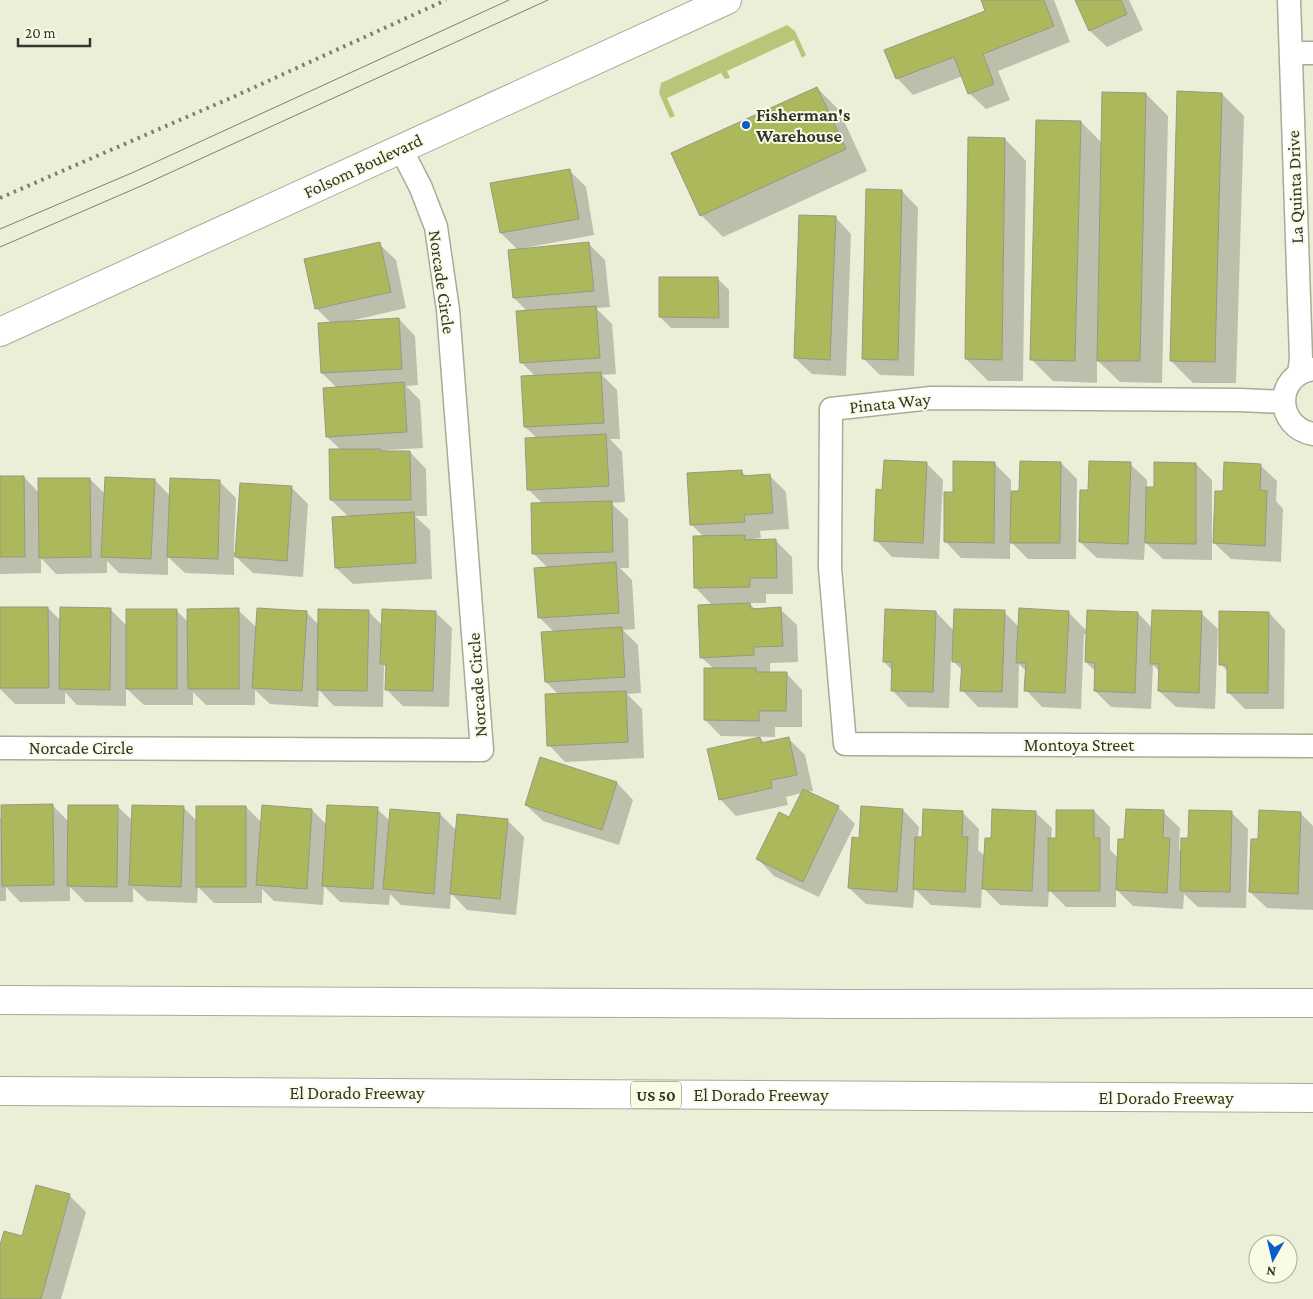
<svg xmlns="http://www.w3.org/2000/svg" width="1313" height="1299" font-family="'Crimson Pro',serif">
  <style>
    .green { fill: #bac57a }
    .shadow { fill: #0003 }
    .building { fill: #acb85b; stroke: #969984 }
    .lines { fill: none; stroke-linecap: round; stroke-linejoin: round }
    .minor-casing { stroke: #a8ac96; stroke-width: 25 }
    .secondary-casing { stroke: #a8ac96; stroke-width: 30 }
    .motorway-casing { stroke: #a8ac96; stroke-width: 30 }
    .minor { stroke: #fff; stroke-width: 22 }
    .secondary { stroke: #fff; stroke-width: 28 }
    .motorway { stroke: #fff; stroke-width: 28 }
    .tram { stroke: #7c7e70; stroke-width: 1 }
    .rail { stroke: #7c7e70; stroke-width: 4; stroke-dasharray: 2.5 5; stroke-linecap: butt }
    .poi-dot { fill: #085dc6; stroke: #f8fce5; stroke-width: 2 }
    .labels { text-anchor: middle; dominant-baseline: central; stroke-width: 4; stroke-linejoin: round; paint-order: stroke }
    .shield { fill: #f8fce5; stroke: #6f7164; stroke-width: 1 }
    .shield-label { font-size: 16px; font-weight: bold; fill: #34352c }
    .poi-label { font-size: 18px; font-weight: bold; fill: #34352c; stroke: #f8fce5; text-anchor: start }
    .street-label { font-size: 18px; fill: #34352c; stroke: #f8fce5 }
  </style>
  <rect width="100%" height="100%" fill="#ebefd8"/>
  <path class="green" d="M 787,25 L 795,31 L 806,55 L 802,58 L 794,40 L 727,71 L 730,78 L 725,79 L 721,73 L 667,98 L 675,116 L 670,118 L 659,93 L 661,83 Z"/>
  <path class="shadow" d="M 985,0 L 1054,0 L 1070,42 L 998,71 L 1010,100 L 986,109 L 969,93 L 963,76 L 913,95 L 897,78 L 987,11 Z
    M 1077,0 L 1129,0 L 1143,30 L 1107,47 L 1090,31 Z
    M 817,88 L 839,110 L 867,171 L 723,237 L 701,215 Z
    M 1146,94 L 1168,116 L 1162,383 L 1120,382 L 1097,360 L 1097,383 L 1053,381 L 1031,359 L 1081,122 L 1103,144 Z
    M 1222,94 L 1244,116 L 1236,383 L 1193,383 L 1171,361 Z
    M 1005,139 L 1026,161 L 1023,381 L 988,381 L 966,359 Z
    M 569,170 L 586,187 L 594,235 L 524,248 L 524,250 L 589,244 L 605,260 L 610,307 L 596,308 L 612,324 L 616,374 L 602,375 L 617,390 L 620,439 L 610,439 L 622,452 L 625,502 L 611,503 L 628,519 L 629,568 L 620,568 L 632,580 L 635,629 L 623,630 L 638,645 L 641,693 L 627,694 L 642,709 L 644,758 L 565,762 L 549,745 L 559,695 L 546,682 L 554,632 L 539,617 L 548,568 L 533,553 L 543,504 L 529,490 L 538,439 L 525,427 L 536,377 L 521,362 L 528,312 L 514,298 L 518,250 L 501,233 Z
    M 902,191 L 918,208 L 914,376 L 880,375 L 863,358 Z
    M 835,217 L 851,234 L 846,376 L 812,374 L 795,358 Z
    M 379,244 L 396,260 L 406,308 L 350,321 L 350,322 L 399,319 L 415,336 L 418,385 L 406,386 L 420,400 L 423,448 L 387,450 L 387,453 L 410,452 L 426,469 L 427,516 L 415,516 L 430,530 L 432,579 L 353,584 L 336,568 L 349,517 L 331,500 L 341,450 L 327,437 L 337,388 L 322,373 L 331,323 L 316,308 Z
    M 718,279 L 729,290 L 729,328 L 671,328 L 660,317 Z
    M 926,463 L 943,480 L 939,559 L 892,557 L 876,540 Z
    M 994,463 L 1011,480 L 1011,492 L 1020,492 L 1061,463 L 1077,479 L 1076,559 L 1028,559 L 1010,541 L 1010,559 L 961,558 L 945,541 L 954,493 Z
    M 1130,464 L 1147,480 L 1147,488 L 1155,488 L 1196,464 L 1212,480 L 1212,560 L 1163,559 L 1145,542 L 1144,560 L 1097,558 L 1080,542 L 1089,491 Z
    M 1260,465 L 1277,481 L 1276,501 L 1283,509 L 1281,562 L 1231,559 L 1214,543 L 1224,492 Z
    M 741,471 L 747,477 L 770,476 L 786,492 L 789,529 L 760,531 L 761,538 L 754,539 L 754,541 L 776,541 L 792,557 L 793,594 L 766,594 L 766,603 L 749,603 L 756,610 L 780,609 L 797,625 L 798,662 L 770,663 L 770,673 L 786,673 L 802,690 L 802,727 L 775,727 L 775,737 L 721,736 L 705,720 L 714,669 L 701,657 L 713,606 L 695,587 L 704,537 L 692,525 Z
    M 0,477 L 24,477 L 39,493 L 90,479 L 105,494 L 155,480 L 170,496 L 220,482 L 236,498 L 234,552 L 237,552 L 291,487 L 308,504 L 303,577 L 253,573 L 234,555 L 234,575 L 185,573 L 168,557 L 168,575 L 119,573 L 107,561 L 107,573 L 56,574 L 41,558 L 41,573 L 0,574 Z
    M 0,608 L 48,608 L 61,621 L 111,610 L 127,626 L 176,610 L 188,622 L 238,610 L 257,628 L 306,612 L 319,625 L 368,611 L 383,626 L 435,612 L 452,628 L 449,707 L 403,706 L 386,689 L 387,669 L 384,665 L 383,707 L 334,706 L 319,690 L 318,707 L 270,704 L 255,690 L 255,705 L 206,705 L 193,692 L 193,705 L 144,705 L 126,688 L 126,706 L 77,705 L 65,692 L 65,704 L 15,704 L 0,689 Z
    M 936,612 L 954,631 L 1004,612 L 1019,627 L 1068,612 L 1087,631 L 1138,613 L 1152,628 L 1201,613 L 1218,629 L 1215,709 L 1176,707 L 1159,691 L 1160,672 L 1153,665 L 1151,709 L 1111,707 L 1095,691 L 1096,672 L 1086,662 L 1087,634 L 1084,634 L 1081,709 L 1042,707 L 1026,690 L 1027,672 L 1019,664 L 1018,708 L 978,707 L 962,690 L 962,670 L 951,659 L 949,708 L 908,707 L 892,690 L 893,671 L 884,662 Z
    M 1269,613 L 1285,630 L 1284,709 L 1245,709 L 1228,692 L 1228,672 L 1221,664 Z
    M 760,738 L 765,743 L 788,738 L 805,755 L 813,791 L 807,792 L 838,807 L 855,824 L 819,897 L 774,876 L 758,859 L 790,819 L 802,793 L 786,797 L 788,805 L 736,816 L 720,799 Z
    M 541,759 L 617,783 L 633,800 L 619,845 L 543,821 L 526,805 Z
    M 53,806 L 69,822 L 118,807 L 133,821 L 184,808 L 197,821 L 246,807 L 262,823 L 312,810 L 327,825 L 377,809 L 390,821 L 440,814 L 457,831 L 507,820 L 524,837 L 516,915 L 467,910 L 451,893 L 450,909 L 401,905 L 390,894 L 389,905 L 340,902 L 324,886 L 323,905 L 274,901 L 262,889 L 262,903 L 214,903 L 198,887 L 197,903 L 147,901 L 133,888 L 133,902 L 85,902 L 70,887 L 70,901 L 20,902 L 6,887 L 6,901 L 0,901 L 0,817 L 3,820 Z
    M 903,810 L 919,827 L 918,838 L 923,838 L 962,812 L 979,829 L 978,850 L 985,856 L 992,839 L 1035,812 L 1052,828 L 1051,839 L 1058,839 L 1094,811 L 1110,827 L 1110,850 L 1118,858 L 1126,840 L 1163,812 L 1180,828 L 1179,849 L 1182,852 L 1190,840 L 1231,812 L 1248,829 L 1246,908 L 1198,907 L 1184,894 L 1183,909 L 1133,906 L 1116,889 L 1116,907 L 1066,907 L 1049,890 L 1048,907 L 1000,905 L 982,887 L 981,908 L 931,905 L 915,889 L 913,908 L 866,904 L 849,888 L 860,839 Z
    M 1300,813 L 1313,826 L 1313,910 L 1267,908 L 1250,892 L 1259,840 Z
    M 70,1196 L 86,1212 L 61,1299 L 0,1299 L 0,1250 L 23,1238 Z"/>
  <path class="building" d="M 981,0 L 1044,0 L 1054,26 L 983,54 L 994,84 L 968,94 L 954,57 L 896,79 L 884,50 L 985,11 Z
    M 1075,0 L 1121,0 L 1127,14 L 1089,31 Z
    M 817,87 L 846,149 L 700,216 L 671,153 Z
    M 1177,91 L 1222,93 L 1215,362 L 1170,361 Z
    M 1102,92 L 1146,93 L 1140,361 L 1097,361 Z
    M 1036,120 L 1081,121 L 1075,361 L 1030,360 Z
    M 968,137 L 1005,138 L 1002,360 L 965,359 Z
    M 570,169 L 579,219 L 500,233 L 490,183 Z
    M 866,189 L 902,190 L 898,360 L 862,359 Z
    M 799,215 L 836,216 L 830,360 L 794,358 Z
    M 380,242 L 391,292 L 315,309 L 304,259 Z
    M 589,242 L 594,291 L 513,298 L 508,250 Z
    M 659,277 L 718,277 L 719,318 L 659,317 Z
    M 596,306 L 600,358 L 520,363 L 516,311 Z
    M 399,318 L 402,369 L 321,373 L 318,323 Z
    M 601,372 L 604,423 L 524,427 L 521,376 Z
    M 404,382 L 407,432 L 326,437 L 323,388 Z
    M 606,434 L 609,486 L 527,490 L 525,438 Z
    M 329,449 L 380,449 L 380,451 L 410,451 L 411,500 L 330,500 Z
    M 884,460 L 927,462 L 923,543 L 874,541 L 876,489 L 882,490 Z
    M 953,461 L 995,462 L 994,543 L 944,542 L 944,492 L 953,492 Z
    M 1020,461 L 1061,462 L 1060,543 L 1010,543 L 1011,491 L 1019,491 Z
    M 1089,461 L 1131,462 L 1128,544 L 1079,542 L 1080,490 L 1088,490 Z
    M 1154,462 L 1196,463 L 1196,544 L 1145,543 L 1146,487 L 1154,487 Z
    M 1224,462 L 1261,464 L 1260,490 L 1267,491 L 1265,546 L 1213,543 L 1215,491 L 1223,491 Z
    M 742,470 L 742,476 L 770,474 L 773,513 L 744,515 L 745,522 L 690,525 L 687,473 Z
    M 0,476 L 24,476 L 25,557 L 0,557 Z
    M 105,477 L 155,479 L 151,559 L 101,557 Z
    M 38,478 L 90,478 L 91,557 L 39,558 Z
    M 170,478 L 220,480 L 218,559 L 167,557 Z
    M 240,483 L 292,486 L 287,561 L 235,557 Z
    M 612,501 L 613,552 L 532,554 L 531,503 Z
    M 414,512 L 416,563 L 335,568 L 332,517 Z
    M 745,535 L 745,540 L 776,539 L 777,578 L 750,578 L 750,587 L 694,588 L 693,536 Z
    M 616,562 L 619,613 L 538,618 L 534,568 Z
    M 750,603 L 751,609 L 781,607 L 783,646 L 754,647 L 754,655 L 700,658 L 698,605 Z
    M 0,607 L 48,607 L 49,688 L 0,688 Z
    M 60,607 L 111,608 L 110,690 L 59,689 Z
    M 239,608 L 239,689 L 188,689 L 187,609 Z
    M 257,608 L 307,611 L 302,691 L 252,688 Z
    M 1019,608 L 1069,611 L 1065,693 L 1024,691 L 1026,663 L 1016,663 Z
    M 126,609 L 177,609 L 177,689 L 126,689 Z
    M 318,609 L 369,610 L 367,691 L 317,690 Z
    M 382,609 L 436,611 L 433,691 L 385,690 L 386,664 L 380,664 Z
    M 885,609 L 936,611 L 933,692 L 891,691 L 892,662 L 883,662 Z
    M 954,609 L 1005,610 L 1002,692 L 960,691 L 962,662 L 952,662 Z
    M 1087,610 L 1138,612 L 1135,693 L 1094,691 L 1095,663 L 1085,662 Z
    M 1152,610 L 1202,611 L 1199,693 L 1158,691 L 1159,664 L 1150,664 Z
    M 1219,611 L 1269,612 L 1268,693 L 1227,693 L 1227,665 L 1219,665 Z
    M 622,627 L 625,677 L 545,682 L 541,632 Z
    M 704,668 L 756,668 L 756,672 L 787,672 L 786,711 L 759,711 L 759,721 L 704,720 Z
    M 626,691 L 628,742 L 547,746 L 545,694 Z
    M 760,737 L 761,743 L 789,737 L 797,775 L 771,780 L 772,788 L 719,800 L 707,749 Z
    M 540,757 L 617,782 L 602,830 L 525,805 Z
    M 803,789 L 839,806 L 803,882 L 756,859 L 779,812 L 789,817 Z
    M 53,804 L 54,885 L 2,886 L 1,805 Z
    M 68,805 L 118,805 L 117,887 L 67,886 Z
    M 132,805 L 184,806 L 181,887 L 129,885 Z
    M 262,805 L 312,809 L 307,889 L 256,885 Z
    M 327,805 L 378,807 L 373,889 L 322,886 Z
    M 196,806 L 246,806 L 246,887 L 196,887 Z
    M 861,806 L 903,809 L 897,892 L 848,888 L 852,837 L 859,838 Z
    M 390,809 L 440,813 L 434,894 L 383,889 Z
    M 923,809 L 963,811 L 962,837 L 968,837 L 965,892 L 913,889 L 915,837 L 922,837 Z
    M 992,809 L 1036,811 L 1032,891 L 982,889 L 985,838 L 991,838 Z
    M 1126,809 L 1164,810 L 1163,838 L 1170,838 L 1167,893 L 1116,890 L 1118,839 L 1124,839 Z
    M 1056,810 L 1094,810 L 1094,838 L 1100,838 L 1100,891 L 1048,891 L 1048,838 L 1056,838 Z
    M 1189,810 L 1232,811 L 1230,892 L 1180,891 L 1181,838 L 1188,838 Z
    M 1259,810 L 1301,812 L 1298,894 L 1249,892 L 1251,839 L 1258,839 Z
    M 457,814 L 508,819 L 500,899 L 450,894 Z
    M 36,1185 L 70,1194 L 41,1299 L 0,1299 L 0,1245 L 4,1231 L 22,1236 Z"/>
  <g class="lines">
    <g class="minor-casing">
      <path id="minor" d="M 1289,0 L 1301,359 L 1299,373
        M 1291,53 L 1313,53
        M 1313,369 C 1274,375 1275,427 1313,434
        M 1284,402 L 1240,400 L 931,398 L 831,409 L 830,568 L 845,744 L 1313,746
        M 0,748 L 482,750 L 448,310 L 436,227 L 421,188 L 401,149"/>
    </g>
    <g class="secondary-casing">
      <path id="secondary" d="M 0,332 L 727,0"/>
    </g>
    <g class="motorway-casing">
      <path id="motorway" d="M 0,1000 L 844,1004 L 1313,1003
        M 0,1091 L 1313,1098"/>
    </g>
    <use href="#minor" class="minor"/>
    <use href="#secondary" class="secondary"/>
    <use href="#motorway" class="motorway"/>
    <path class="tram" d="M 0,229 L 134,172 L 509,0
      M 0,247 L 141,186 L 548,0"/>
    <path class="rail" d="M 0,198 L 233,97 L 446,0"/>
  </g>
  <circle class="poi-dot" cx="746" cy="125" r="5"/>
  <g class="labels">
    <rect class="shield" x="631" y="1081.5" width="50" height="27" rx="4"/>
    <g class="shield-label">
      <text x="656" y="1095">US 50</text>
    </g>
    <g class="poi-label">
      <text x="756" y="115">Fisherman's<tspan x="756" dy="21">Warehouse</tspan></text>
    </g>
    <g class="street-label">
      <text transform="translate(363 166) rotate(-25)">Folsom Boulevard</text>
      <text transform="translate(1295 187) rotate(-92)">La Quinta Drive</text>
      <text transform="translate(442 282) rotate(82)">Norcade Circle</text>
      <text transform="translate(890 403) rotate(-6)">Pinata Way</text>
      <text transform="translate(477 685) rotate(-94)">Norcade Circle</text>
      <text x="1079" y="745">Montoya Street</text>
      <text x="81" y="748">Norcade Circle</text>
      <text x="357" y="1093">El Dorado Freeway</text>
      <text x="761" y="1095">El Dorado Freeway</text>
      <text x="1166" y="1098">El Dorado Freeway</text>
    </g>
  </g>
  <g transform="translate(1273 1259) rotate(188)"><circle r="24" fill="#f8fce5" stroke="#aaac9b"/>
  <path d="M0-4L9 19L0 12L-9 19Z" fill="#085dc6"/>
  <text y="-8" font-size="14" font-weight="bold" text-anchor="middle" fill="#34352c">N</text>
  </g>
  <path d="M18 38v8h72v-8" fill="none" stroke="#34352c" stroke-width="2.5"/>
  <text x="25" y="38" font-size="15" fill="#34352c" stroke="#f8fce5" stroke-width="4" paint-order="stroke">20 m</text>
</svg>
